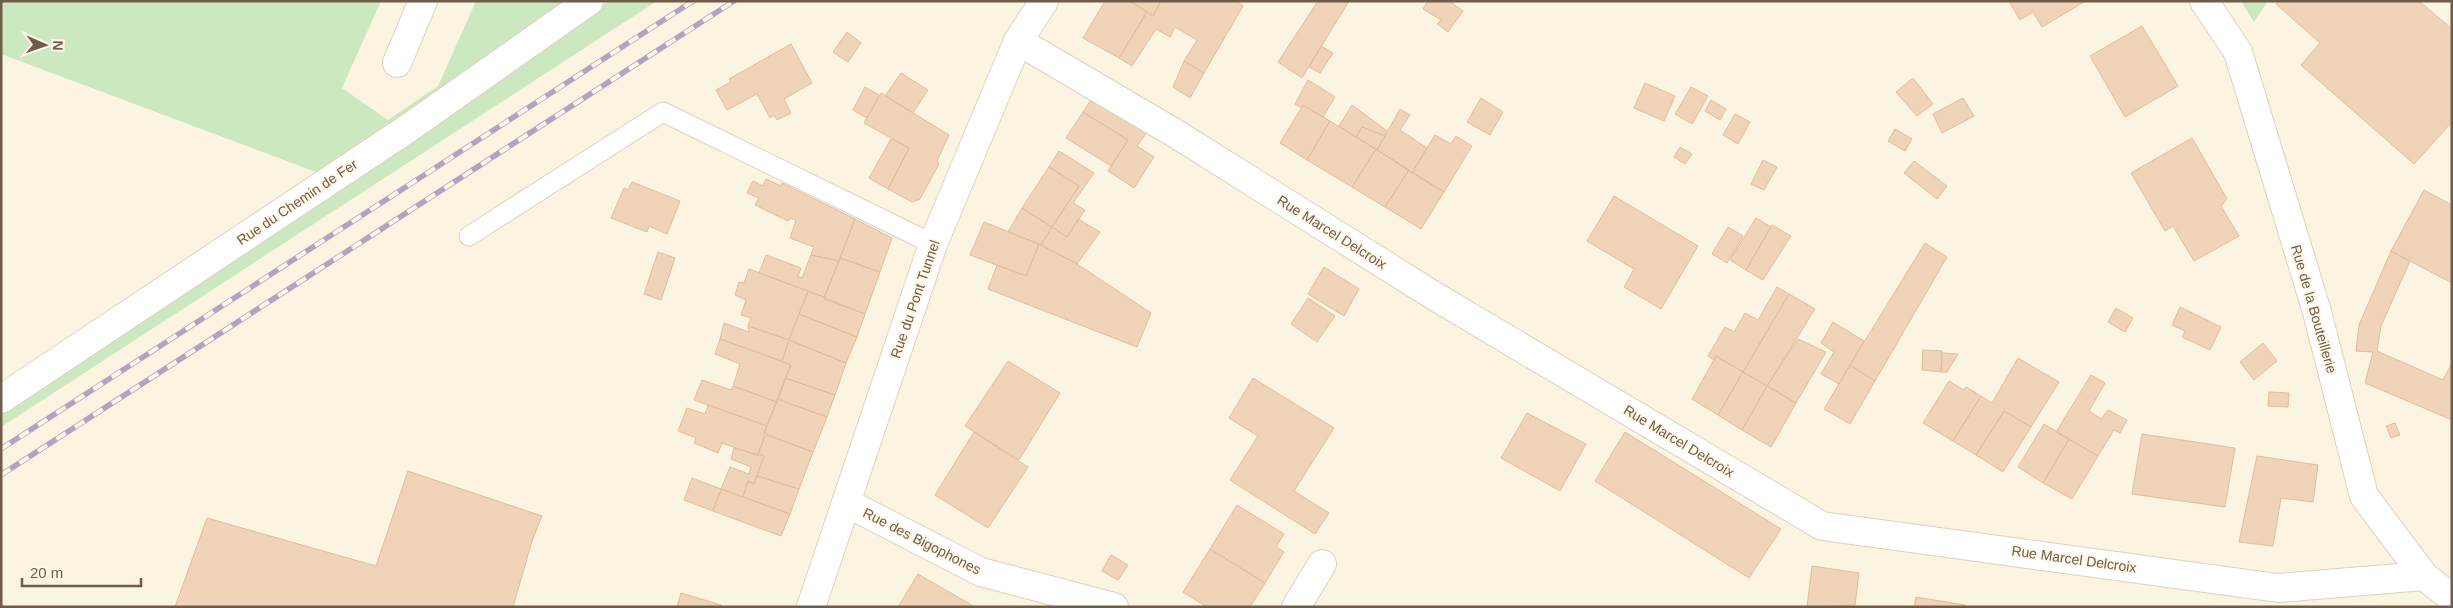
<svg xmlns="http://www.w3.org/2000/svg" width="2453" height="608" font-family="Arial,sans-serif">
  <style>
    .green { fill: #cce8c0 }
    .building { fill: #f0d4b9; stroke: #e2bd9a }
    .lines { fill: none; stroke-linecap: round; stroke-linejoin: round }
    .service-casing { stroke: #dfd0bd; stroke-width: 21 }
    .minor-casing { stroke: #dfd0bd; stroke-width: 30 }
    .secondary-casing { stroke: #e4d2bb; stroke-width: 30 }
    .service { stroke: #fff; stroke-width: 19 }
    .minor { stroke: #fff; stroke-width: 28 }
    .secondary { stroke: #fff; stroke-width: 28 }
    .rail-casing { stroke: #b7a1c3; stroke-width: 5.5 }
    .rail { stroke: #fff7e7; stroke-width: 4; stroke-dasharray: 11; stroke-linecap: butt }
    .labels { text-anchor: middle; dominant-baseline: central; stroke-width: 4; stroke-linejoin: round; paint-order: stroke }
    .street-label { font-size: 14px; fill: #715b49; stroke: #fff7e7 }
  </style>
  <rect width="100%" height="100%" fill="#fbf4e1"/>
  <path class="green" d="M 1,1 L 381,1 L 342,88 L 388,120 L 438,86 L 476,1 L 571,1 L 324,175 L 1,54 Z
    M 609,1 L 657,1 L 1,427 L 1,405 Z
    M 2241,1 L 2268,1 L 2254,22 Z"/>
  <path class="building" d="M 1105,1 L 1130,1 L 1147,12 L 1119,58 L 1083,38 Z
    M 1130,1 L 1161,1 L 1153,16 Z
    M 1161,1 L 1235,1 L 1243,6 L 1204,73 L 1184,61 L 1197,40 L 1175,27 L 1170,37 L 1156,29 L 1132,66 L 1119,58 L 1147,12 L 1153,16 Z
    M 1318,1 L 1349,1 L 1302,78 L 1278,62 Z
    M 1428,1 L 1449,1 L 1463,11 L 1448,32 L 1437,24 L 1441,20 L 1423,9 Z
    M 2009,1 L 2084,1 L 2084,2 L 2042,27 L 2033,12 L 2020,20 Z
    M 2278,1 L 2419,1 L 2452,29 L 2452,122 L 2414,164 L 2301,65 L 2320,43 L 2276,4 Z
    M 2142,26 L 2178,86 L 2125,117 L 2090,56 Z
    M 847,32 L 861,43 L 848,62 L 833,52 Z
    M 791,44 L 812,83 L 784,99 L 791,113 L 777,120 L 774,115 L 770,118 L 757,94 L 727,110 L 716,90 L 731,82 L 729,79 Z
    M 1321,46 L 1333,53 L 1320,73 L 1309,67 Z
    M 1184,61 L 1204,73 L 1190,98 L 1173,87 Z
    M 901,73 L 928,90 L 913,113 L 885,96 Z
    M 1913,78 L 1933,104 L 1917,116 L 1896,92 Z
    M 1308,80 L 1335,97 L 1323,117 L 1303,105 L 1302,108 L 1295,104 Z
    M 1645,83 L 1675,96 L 1664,121 L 1634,108 Z
    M 865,87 L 879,95 L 867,118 L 853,110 Z
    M 1691,87 L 1708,96 L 1692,124 L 1675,114 Z
    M 881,93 L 949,135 L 937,161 L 939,164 L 920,199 L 912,202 L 888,189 L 909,148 L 864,123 Z
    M 1094,95 L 1150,128 L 1137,146 L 1154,157 L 1134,188 L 1108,171 L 1128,140 L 1083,112 Z
    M 1481,98 L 1503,112 L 1490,135 L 1467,122 Z
    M 1963,98 L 1974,116 L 1942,133 L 1933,114 Z
    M 1711,100 L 1726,109 L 1720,120 L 1705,111 Z
    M 1303,105 L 1330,121 L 1307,160 L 1280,143 Z
    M 1352,105 L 1387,131 L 1385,136 L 1362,127 L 1356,137 L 1339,126 Z
    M 1400,109 L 1410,115 L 1400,130 L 1427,148 L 1412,173 L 1377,150 Z
    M 1083,112 L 1128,140 L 1111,166 L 1066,138 Z
    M 1735,114 L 1750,122 L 1738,144 L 1723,135 Z
    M 1330,121 L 1376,149 L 1352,187 L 1307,160 Z
    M 1362,127 L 1385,136 L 1377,150 L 1356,137 Z
    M 1895,129 L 1912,139 L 1905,151 L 1888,141 Z
    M 1435,135 L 1451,144 L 1456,136 L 1472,146 L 1444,192 L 1412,173 Z
    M 2192,138 L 2227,199 L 2221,206 L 2239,236 L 2194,261 L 2173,226 L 2165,231 L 2131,173 Z
    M 891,139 L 909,148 L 888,189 L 869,178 Z
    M 1680,147 L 1692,154 L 1685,164 L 1674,157 Z
    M 1376,149 L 1409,170 L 1385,207 L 1352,187 Z
    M 1059,151 L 1094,173 L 1073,203 L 1085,210 L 1067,237 L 1052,227 L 1079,186 L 1049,167 Z
    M 1763,160 L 1777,167 L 1764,190 L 1751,184 Z
    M 1914,161 L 1947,186 L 1937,199 L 1904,173 Z
    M 1049,167 L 1079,186 L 1052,227 L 1022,208 Z
    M 1409,170 L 1444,192 L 1421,229 L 1385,207 Z
    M 766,179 L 781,186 L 782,183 L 855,219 L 839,261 L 811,255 L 814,247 L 790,238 L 796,220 L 790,218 L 788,221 L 755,205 L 759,198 L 747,193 L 753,181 L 763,186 Z
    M 632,182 L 680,201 L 667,234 L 649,226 L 647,232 L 611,218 L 624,188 L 628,190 Z
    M 2424,190 L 2452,205 L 2452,283 L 2391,251 Z
    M 1614,196 L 1698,246 L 1661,309 L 1624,287 L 1634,269 L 1587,241 Z
    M 1022,208 L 1052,227 L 1041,245 L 1008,232 Z
    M 1756,218 L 1771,227 L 1746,270 L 1730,260 Z
    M 855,219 L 892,238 L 880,272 L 840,258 Z
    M 1078,219 L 1100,232 L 1077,264 L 1041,245 L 1052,227 L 1067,237 Z
    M 984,222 L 1039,244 L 1026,276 L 970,255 Z
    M 1772,225 L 1791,236 L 1763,280 L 1746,270 Z
    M 1728,227 L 1743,236 L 1727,263 L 1712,254 Z
    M 1925,243 L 1947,257 L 1875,381 L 1850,365 Z
    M 1039,244 L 1077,264 L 1151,313 L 1137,347 L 988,289 L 997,265 L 1026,276 Z
    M 2391,251 L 2410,261 L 2381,326 L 2377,351 L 2443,380 L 2452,363 L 2452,420 L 2365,383 L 2373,352 L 2356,351 L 2359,325 Z
    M 658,252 L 675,258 L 661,300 L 644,294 Z
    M 766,255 L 801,268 L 798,276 L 802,278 L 811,255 L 839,261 L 824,297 L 759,273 Z
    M 840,258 L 880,272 L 865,314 L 824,299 Z
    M 1324,267 L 1359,289 L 1344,316 L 1308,294 Z
    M 749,269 L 808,291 L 789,340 L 748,326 L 751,318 L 741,315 L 746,300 L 735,295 L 739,282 L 744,283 Z
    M 1777,287 L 1789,294 L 1743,372 L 1716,356 L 1714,360 L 1708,356 L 1725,327 L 1734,332 L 1745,313 L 1758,320 Z
    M 808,291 L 865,314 L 857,337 L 799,314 Z
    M 1789,294 L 1815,309 L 1767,386 L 1743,372 Z
    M 1308,298 L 1335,316 L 1317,342 L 1291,324 Z
    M 2180,307 L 2221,327 L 2210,350 L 2182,337 L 2185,331 L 2172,325 Z
    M 2116,308 L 2133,318 L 2125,332 L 2108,322 Z
    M 799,314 L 857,337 L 846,363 L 789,340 Z
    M 1833,322 L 1864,341 L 1839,384 L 1821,374 L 1834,352 L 1821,343 Z
    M 724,323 L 749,332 L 748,326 L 789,340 L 782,361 L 720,339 Z
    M 720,339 L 791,365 L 777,402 L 733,386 L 740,364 L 715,354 Z
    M 1798,339 L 1826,352 L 1796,403 L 1767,386 Z
    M 789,340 L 846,363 L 835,395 L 785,378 L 791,365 L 782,361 Z
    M 2263,343 L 2277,361 L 2254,380 L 2240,362 Z
    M 1923,350 L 1942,351 L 1941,372 L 1922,370 Z
    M 1942,353 L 1958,354 L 1947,372 L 1941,372 Z
    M 1716,356 L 1743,372 L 1718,415 L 1692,399 Z
    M 2018,358 L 2059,382 L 2031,427 L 2004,411 L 1976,455 L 1953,441 L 1981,396 L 1992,403 Z
    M 1008,361 L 1060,393 L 1019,460 L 965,426 Z
    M 1850,365 L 1875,381 L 1850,424 L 1824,409 Z
    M 1743,372 L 1767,386 L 1742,430 L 1718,415 Z
    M 2091,375 L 2105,383 L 2089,411 L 2101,419 L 2108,410 L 2127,420 L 2120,433 L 2114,430 L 2098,456 L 2056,432 Z
    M 785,378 L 835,395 L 827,417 L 777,399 Z
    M 1253,378 L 1334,428 L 1294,491 L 1329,513 L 1315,534 L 1230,480 L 1258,436 L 1229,418 Z
    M 702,380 L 731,390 L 733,386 L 777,402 L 767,426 L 694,400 Z
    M 1949,381 L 1964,390 L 1966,387 L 1981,396 L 1953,441 L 1923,423 Z
    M 1767,386 L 1796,403 L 1771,447 L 1742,430 Z
    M 2269,392 L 2289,393 L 2288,407 L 2268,406 Z
    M 777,399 L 827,417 L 813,452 L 764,433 Z
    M 708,405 L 767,426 L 758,456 L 722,443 L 718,453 L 694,443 L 696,438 L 678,431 L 687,408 L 705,414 Z
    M 2004,411 L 2031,427 L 2003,472 L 1976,455 Z
    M 1527,413 L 1586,444 L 1560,491 L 1501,458 Z
    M 2395,423 L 2400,435 L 2391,438 L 2386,426 Z
    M 2044,424 L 2069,439 L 2043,483 L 2018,467 Z
    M 974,432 L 1028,467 L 988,528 L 935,495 Z
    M 1625,432 L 1781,529 L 1749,578 L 1595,481 Z
    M 2142,434 L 2235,448 L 2225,507 L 2132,494 Z
    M 766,435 L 813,452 L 799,489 L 757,476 L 764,456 L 758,453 Z
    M 2069,439 L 2098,456 L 2072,499 L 2043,483 Z
    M 734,448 L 764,456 L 754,484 L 748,481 L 743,497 L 721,489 L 730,467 L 749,474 L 751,467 L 731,459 Z
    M 2257,456 L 2318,465 L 2313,502 L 2281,498 L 2273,546 L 2239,542 Z
    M 408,471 L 542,516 L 532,541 L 513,607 L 175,607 L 207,518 L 376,566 Z
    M 757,476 L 799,489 L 790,514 L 743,497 L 748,481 L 754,484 Z
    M 692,478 L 721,489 L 713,511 L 684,500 Z
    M 721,489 L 790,514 L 781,536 L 713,511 Z
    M 1237,505 L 1284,534 L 1276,547 L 1284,552 L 1265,583 L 1210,549 Z
    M 1210,549 L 1265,583 L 1250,607 L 1207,607 L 1183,592 Z
    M 1111,555 L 1128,565 L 1118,580 L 1102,571 Z
    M 1812,566 L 1859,573 L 1855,605 L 1807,607 Z
    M 918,574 L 975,607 L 898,607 Z
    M 681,593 L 721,605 L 720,607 L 677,607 Z
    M 1916,597 L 1965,605 L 1965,607 L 1914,607 Z"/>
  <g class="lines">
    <g class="service-casing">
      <path id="service" d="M 469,236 L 663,112 L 933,244"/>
    </g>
    <g class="minor-casing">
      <path id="minor" d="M 2204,1 L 2238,52 L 2317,312 L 2364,496 L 2424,576 L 2452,598
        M 1018,41 L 1173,132 L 1436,297 L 1822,526 L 2278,588 L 2424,576
        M 397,63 L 423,1
        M 1,399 L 407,129 L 589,1
        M 847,503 L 981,572 L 1114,607
        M 1296,607 L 1322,564"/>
    </g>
    <g class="secondary-casing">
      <path id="secondary" d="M 811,607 L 933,244 L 1018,41 L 1044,1"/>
    </g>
    <use href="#service" class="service"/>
    <use href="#minor" class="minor"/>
    <use href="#secondary" class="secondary"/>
    <g class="rail-casing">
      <path id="rail" d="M 1,449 L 693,1
        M 1,475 L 734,1"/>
    </g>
    <use href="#rail" class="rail"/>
  </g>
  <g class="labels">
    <g class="street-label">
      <text transform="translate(297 202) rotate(-34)">Rue du Chemin de Fer</text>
      <text transform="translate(1332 232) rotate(32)">Rue Marcel Delcroix</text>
      <text transform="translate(915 299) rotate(-71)">Rue du Pont Tunnel</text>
      <text transform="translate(2314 309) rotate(74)">Rue de la Bouteillerie</text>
      <text transform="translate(1679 441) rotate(31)">Rue Marcel Delcroix</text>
      <text transform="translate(922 541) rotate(27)">Rue des Bigophones</text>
      <text transform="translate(2074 559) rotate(8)">Rue Marcel Delcroix</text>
    </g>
  </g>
  <rect width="2453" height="608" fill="none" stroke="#715b49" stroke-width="5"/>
  <g transform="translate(45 45) rotate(92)" stroke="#fff7e7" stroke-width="4" paint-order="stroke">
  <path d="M0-4L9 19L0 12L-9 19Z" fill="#715b49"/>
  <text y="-8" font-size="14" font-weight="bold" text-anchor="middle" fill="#715b49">N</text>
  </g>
  <path d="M22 578v8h119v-8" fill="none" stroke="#715b49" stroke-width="2.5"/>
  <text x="30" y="578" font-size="15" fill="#715b49" stroke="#fff7e7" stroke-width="4" paint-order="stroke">20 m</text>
</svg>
